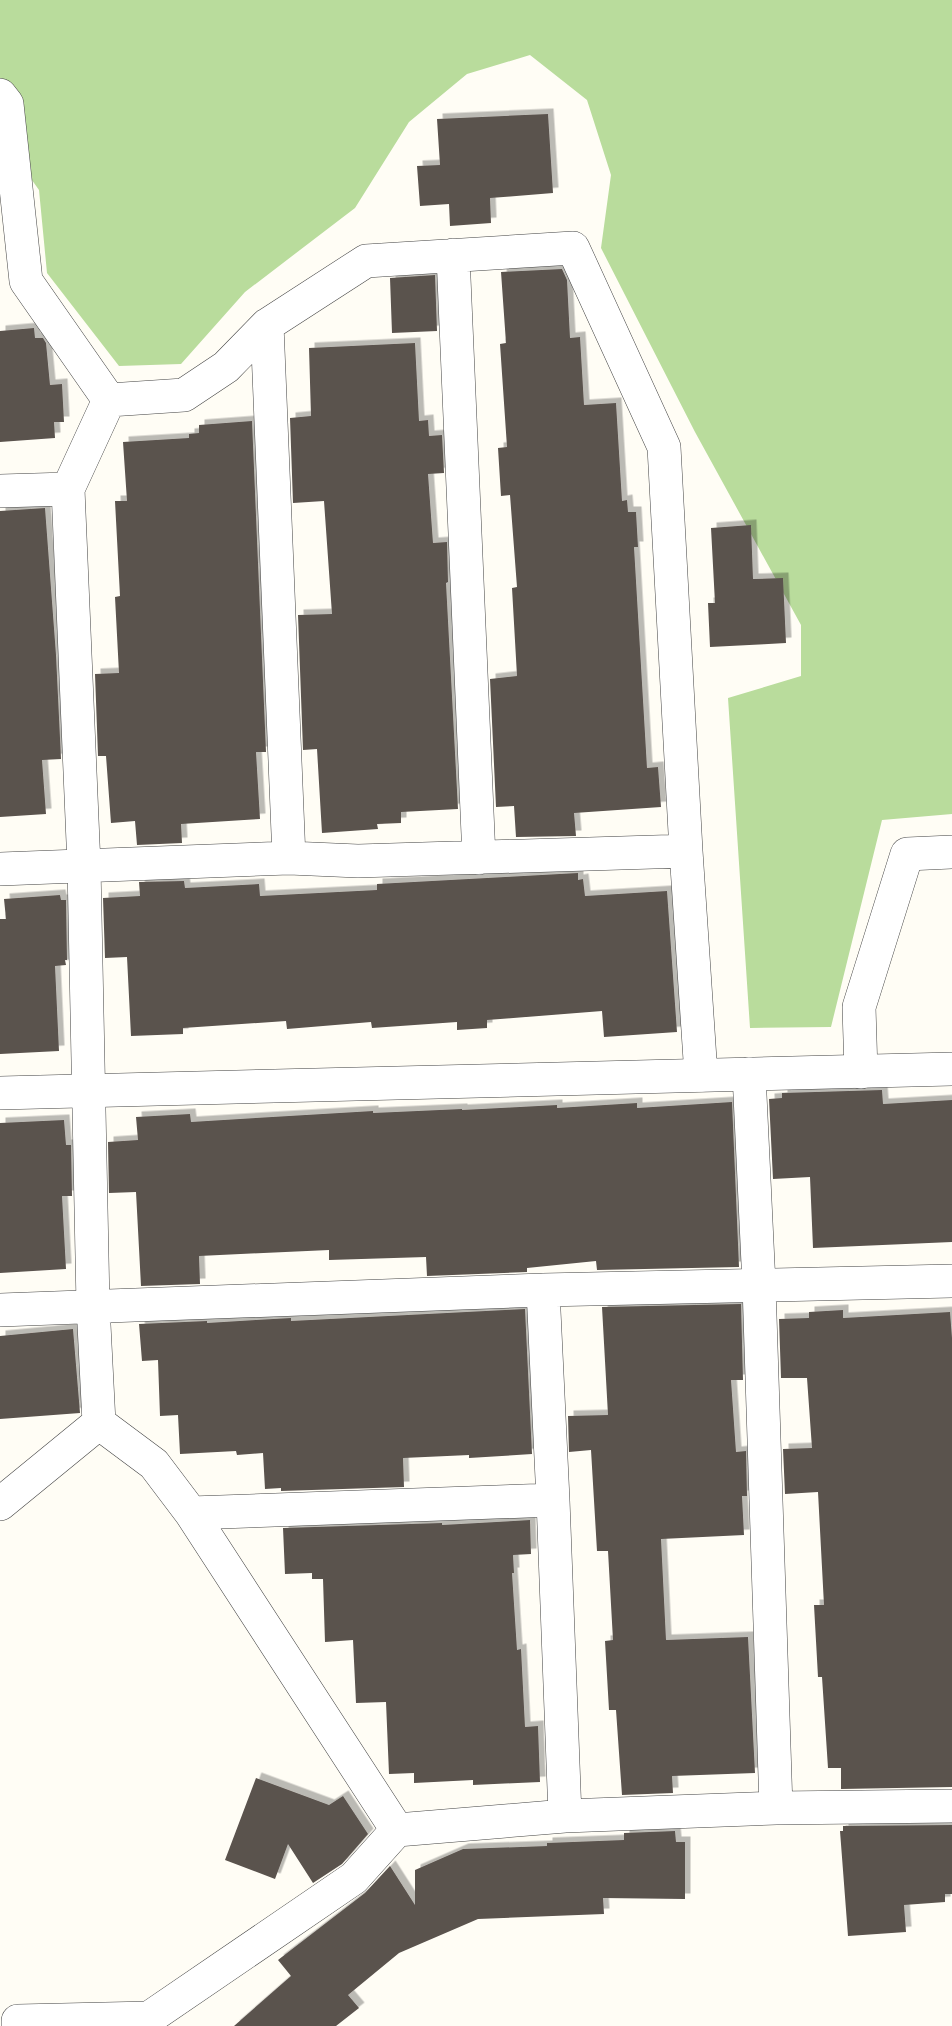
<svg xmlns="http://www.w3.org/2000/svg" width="952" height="2026" font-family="Merriweather,serif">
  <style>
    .forest { fill: #b9dc9c }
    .building { fill: #5a524d; filter: url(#shadow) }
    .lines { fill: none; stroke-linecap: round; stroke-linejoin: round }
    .minor-casing { stroke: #444; stroke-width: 34 }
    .tertiary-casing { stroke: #444; stroke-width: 34 }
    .minor { stroke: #fff; stroke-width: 33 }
    .tertiary { stroke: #fff; stroke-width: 33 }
  </style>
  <defs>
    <filter id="shadow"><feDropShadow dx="5.5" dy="-5.5" stdDeviation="0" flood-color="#0004"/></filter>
  </defs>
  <rect width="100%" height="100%" fill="#fffdf5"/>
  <path class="forest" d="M 0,0 L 952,0 L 952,814 L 882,820 L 831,1027 L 750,1028 L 728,698 L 801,676 L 801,625 L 695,432 L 601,248 L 611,175 L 587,100 L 530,55 L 467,74 L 409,122 L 355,208 L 245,292 L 181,364 L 119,366 L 47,273 L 39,190 L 0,135 Z"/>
  <path class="building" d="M 548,114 L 553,193 L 490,198 L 491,223 L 450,226 L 449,204 L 420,206 L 417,166 L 440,165 L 437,119 Z
    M 562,269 L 567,280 L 570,338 L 580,337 L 584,405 L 616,403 L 622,501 L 627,500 L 628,512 L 636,512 L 638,547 L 634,547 L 647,768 L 658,767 L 661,807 L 574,813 L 576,836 L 516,837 L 514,806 L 496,807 L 490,679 L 517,676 L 512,588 L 517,587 L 510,495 L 501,496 L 498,448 L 507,447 L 500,344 L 506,343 L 501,272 Z
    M 435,275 L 437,331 L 392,333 L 390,278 Z
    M 34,328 L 35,338 L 43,338 L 46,343 L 50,385 L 62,384 L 64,422 L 54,422 L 55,438 L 0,442 L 0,331 Z
    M 415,343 L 419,421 L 428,420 L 429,436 L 442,435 L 444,473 L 428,474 L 433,543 L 447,542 L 448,582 L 446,583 L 458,809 L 401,812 L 401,823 L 377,824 L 378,829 L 322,833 L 317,749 L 303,750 L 298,615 L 332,614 L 324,501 L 293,503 L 290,418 L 311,416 L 309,348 Z
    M 252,421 L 266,752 L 256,752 L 260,819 L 181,824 L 182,843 L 137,845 L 135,821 L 111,823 L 106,756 L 98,756 L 95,674 L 119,673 L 115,597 L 120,596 L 115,501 L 127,501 L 123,442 L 189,438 L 189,434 L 199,433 L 199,425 Z
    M 45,508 L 56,655 L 61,759 L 42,760 L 46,814 L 0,817 L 0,511 Z
    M 751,525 L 753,579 L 783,578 L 786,643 L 710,647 L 708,603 L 715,603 L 711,528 Z
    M 578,873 L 578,880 L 583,879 L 585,896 L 667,891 L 677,1032 L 604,1037 L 602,1011 L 487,1020 L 487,1028 L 457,1030 L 457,1022 L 372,1028 L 371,1022 L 287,1029 L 286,1021 L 183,1028 L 183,1034 L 131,1036 L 127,957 L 105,958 L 103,898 L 140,896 L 139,882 L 184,881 L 185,888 L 259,884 L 260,896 L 377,890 L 377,884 Z
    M 60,895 L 61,900 L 66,900 L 67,960 L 65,960 L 66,965 L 55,966 L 59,1051 L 0,1054 L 0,919 L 6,919 L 4,899 Z
    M 882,1090 L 883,1104 L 952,1100 L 952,1242 L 813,1248 L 810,1177 L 773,1179 L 769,1099 L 782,1098 L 782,1093 Z
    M 732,1102 L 739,1267 L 597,1270 L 596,1261 L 527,1268 L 527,1272 L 427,1276 L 426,1257 L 329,1260 L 329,1250 L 199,1256 L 200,1284 L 141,1286 L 136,1192 L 109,1193 L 108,1142 L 138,1140 L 136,1117 L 190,1114 L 191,1122 L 373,1111 L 373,1113 L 462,1109 L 462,1110 L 557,1105 L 557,1108 L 637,1103 L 637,1108 Z
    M 64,1120 L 66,1145 L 71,1145 L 72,1196 L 62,1196 L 66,1269 L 0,1273 L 0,1123 Z
    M 741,1304 L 743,1380 L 731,1380 L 736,1452 L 746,1451 L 747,1496 L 742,1496 L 744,1535 L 661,1539 L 666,1640 L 748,1637 L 755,1773 L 672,1776 L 673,1793 L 622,1795 L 616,1710 L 609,1710 L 605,1641 L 613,1640 L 608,1551 L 597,1551 L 591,1450 L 569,1452 L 568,1416 L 608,1415 L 602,1307 Z
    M 525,1309 L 532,1454 L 469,1458 L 469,1455 L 403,1458 L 404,1487 L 281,1491 L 281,1488 L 265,1489 L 263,1453 L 237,1455 L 236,1451 L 180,1454 L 178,1415 L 160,1416 L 158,1360 L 142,1361 L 139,1324 L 207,1321 L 207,1323 L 291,1318 L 291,1321 Z
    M 843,1310 L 843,1318 L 950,1312 L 952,1338 L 952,1787 L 841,1789 L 841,1768 L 828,1768 L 822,1677 L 818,1677 L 814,1605 L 824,1605 L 818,1492 L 785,1494 L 783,1449 L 812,1448 L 807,1378 L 781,1378 L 779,1319 L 809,1318 L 809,1312 Z
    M 73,1329 L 80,1413 L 0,1419 L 0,1336 Z
    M 530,1520 L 531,1554 L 513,1555 L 514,1573 L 512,1573 L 517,1650 L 521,1649 L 525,1727 L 538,1726 L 540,1782 L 473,1785 L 473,1780 L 414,1783 L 414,1773 L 389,1774 L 386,1702 L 356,1703 L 353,1640 L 325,1642 L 323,1579 L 312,1579 L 312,1573 L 285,1574 L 283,1528 L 442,1523 L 442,1525 Z
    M 256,1778 L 329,1805 L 343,1796 L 368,1834 L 342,1864 L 313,1883 L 288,1844 L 275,1879 L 225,1860 Z
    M 952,1825 L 952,1894 L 945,1894 L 945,1902 L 904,1905 L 906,1932 L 848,1936 L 840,1831 L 843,1831 L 843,1826 Z
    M 675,1831 L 676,1842 L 685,1842 L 685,1899 L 603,1898 L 604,1914 L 478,1919 L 399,1953 L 348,1995 L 359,2008 L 336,2026 L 234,2026 L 291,1976 L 278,1960 L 365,1893 L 390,1866 L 415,1905 L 415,1870 L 463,1849 L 547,1846 L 547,1843 L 624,1840 L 624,1833 Z"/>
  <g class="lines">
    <g class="minor-casing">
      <path id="minor" d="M 0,95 L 7,104 L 26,281 L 109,400
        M 453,255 L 479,858
        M 267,325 L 226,367 L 184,395 L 109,400 L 68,489 L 84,866 L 93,1305 L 99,1423 L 154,1464 L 191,1513 L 397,1830
        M 0,491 L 68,489
        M 289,858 L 267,325 L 366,261 L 573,248 L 664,447 L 686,851 L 701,1075
        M 0,869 L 289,858 L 358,861 L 686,851
        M 861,1072 L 859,1007 L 907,854 L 952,852
        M 749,1074 L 759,1285 L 776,1808
        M 543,1290 L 553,1500 L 565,1816
        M 0,1310 L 543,1290 L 952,1281
        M 0,1504 L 99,1423
        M 191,1513 L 553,1500
        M 18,2026 L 18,2021 L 149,2018 L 354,1878 L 397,1830 L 565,1816 L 776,1808 L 952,1806"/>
    </g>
    <g class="tertiary-casing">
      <path id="tertiary" d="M 0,1093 L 952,1069"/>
    </g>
    <use href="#minor" class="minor"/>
    <use href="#tertiary" class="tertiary"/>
  </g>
</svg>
